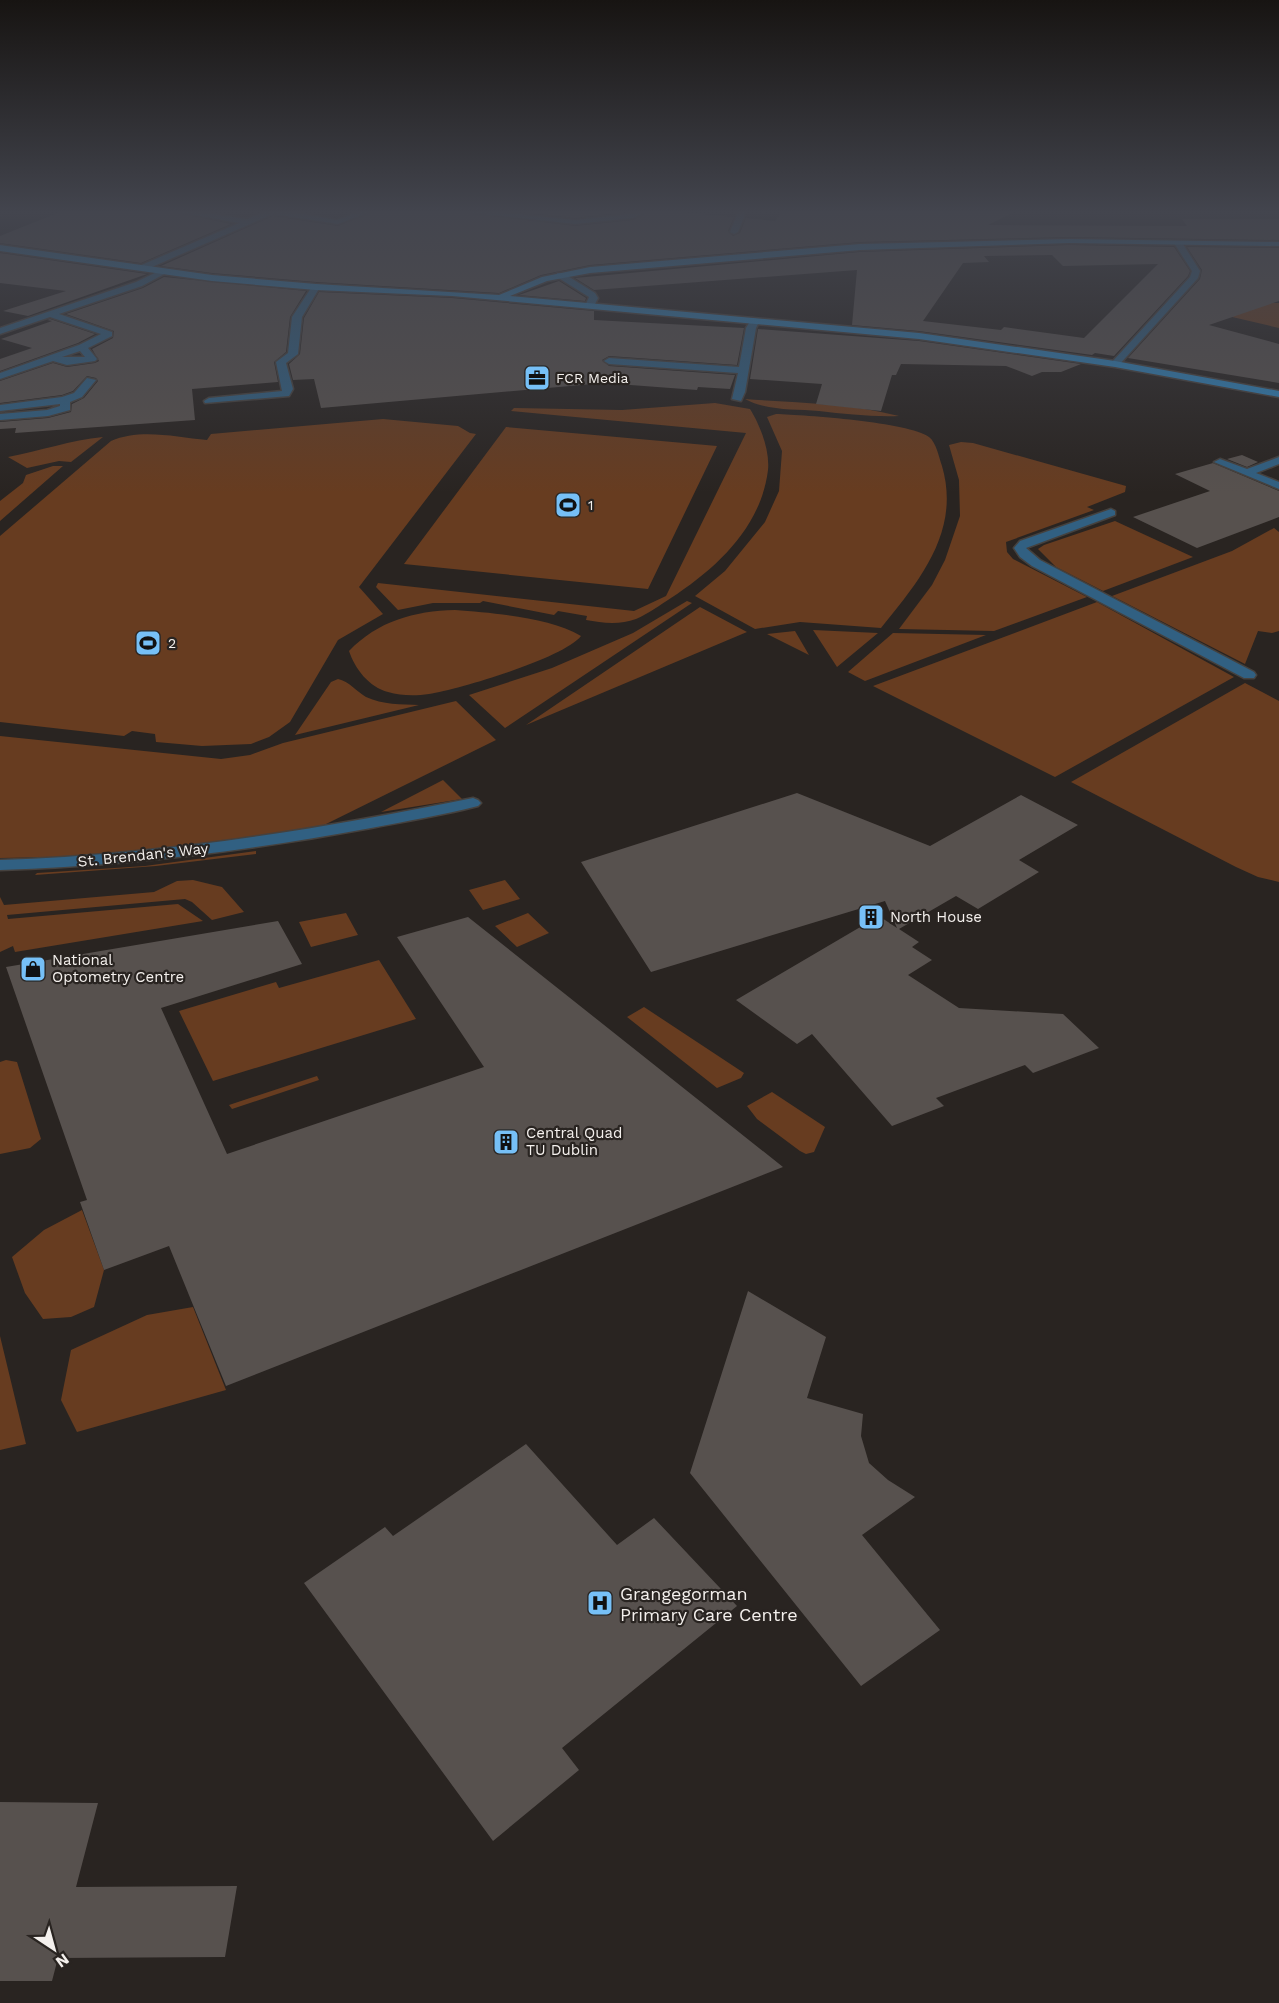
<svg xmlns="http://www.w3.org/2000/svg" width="1279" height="2003" font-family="'Work Sans',sans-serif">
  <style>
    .green { fill: #673c20 }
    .building { fill: #57514e; fill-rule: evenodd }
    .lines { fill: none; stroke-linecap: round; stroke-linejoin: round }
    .street-casing { stroke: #45413e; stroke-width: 3 }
    .secondary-casing { stroke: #45413e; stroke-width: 3 }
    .street { fill: #316082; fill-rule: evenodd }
    .secondary { fill: #3081b7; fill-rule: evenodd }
    .labels { text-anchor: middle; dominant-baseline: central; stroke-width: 4.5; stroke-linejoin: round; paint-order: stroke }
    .far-poi-label { font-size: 14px; fill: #f4f0ed; stroke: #292421; text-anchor: start }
    .street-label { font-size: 15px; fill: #f4f0ed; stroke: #292421 }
    .poi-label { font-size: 15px; fill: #f4f0ed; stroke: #292421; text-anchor: start }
    .near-poi-label { font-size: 18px; fill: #f4f0ed; stroke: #292421; text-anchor: start }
  </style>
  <rect width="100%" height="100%" fill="#292421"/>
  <path class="green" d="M 1279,303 L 1279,328 L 1185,306 L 1273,303 Z
    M 745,399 C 796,403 849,403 899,416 C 872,417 845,414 819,411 C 794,409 767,411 745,399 Z
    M 715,403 L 750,409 C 760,425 770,450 768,470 C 761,527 717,568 671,598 C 660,605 648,614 636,619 C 620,625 602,623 586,620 L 587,616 L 558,611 L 554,615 L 483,601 L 480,603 L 433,603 L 398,610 L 376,587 L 378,583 L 634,611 L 666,596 L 746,433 L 511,411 L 514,408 L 622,410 Z
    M 776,414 C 805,415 909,422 929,437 C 936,442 939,457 942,466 C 961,531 920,580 881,628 L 800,622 L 755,629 L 695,596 L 725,571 L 765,522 L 779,491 L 782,451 L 767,417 Z
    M 383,419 L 458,426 L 470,433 L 476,434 L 359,587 L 383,614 L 338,640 L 290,722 L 269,737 L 251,744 L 202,746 L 156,742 L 155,734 L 132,731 L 124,736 L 0,722 L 0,536 L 111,441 C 140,428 176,437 207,440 L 211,434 Z
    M 506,427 L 717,446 L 648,589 L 404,564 Z
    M 103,437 L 71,462 L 59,461 L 27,468 L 8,457 C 40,451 71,440 103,437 Z
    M 961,442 L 973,443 L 1126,486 L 1125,492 L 1087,507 L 1094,510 L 1006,542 L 1007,552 L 1013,559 L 1087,597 L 994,631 L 899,629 L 932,585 L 945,560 L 960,516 L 959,480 L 949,445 Z
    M 53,466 L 63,466 L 0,521 L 0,501 L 23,483 L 26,475 Z
    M 1115,521 L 1193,557 L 1103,591 L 1056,567 L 1038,549 L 1044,545 Z
    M 1274,528 L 1279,532 L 1279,631 L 1272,633 L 1258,631 L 1245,664 L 1112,596 L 1232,551 Z
    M 687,601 L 692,603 L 505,728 L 469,695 L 552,668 L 633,633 Z
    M 1097,602 L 1234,677 L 1055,777 L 873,686 Z
    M 700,607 L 747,632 L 526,725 Z
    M 455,610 C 493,613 549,617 581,636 C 564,658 460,689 429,694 C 416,696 401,696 388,692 C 369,687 355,669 349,651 C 378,621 414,611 455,610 Z
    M 813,630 L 878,633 L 837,667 Z
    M 795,631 L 809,655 L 767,634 Z
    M 893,633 L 986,635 L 865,681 L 848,672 Z
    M 338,679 C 349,681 357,692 366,697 C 383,705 401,704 419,705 L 295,735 L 331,682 Z
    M 1245,683 L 1279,701 L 1279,882 L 1258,877 L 1236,867 L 1071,782 Z
    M 456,701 L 496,740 L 320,827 L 164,849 L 62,857 L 0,858 L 0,736 L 221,759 L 250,755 L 283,743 Z
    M 443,780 L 462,799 L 381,812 Z
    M 256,851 L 256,854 L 156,866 L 35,875 L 37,873 L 145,866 Z
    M 193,880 L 222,887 L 244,912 L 212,920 L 192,902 L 185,899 L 7,915 L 8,919 L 178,904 L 203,921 L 15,952 L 13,946 L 0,952 L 0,897 L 4,905 L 154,892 L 177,881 Z
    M 505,880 L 520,899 L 483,910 L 469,890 Z
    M 346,913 L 358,935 L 311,947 L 299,922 Z
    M 528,913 L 549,933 L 517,947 L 495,926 Z
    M 379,960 L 416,1019 L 213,1081 L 179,1011 L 276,982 L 279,988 Z
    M 644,1007 L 744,1073 L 741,1078 L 717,1088 L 627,1017 Z
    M 6,1060 L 17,1062 L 41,1139 L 30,1148 L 0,1154 L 0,1062 Z
    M 317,1076 L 319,1080 L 232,1109 L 229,1105 Z
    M 772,1092 L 825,1127 L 814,1152 L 806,1154 L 800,1151 L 757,1119 L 747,1106 Z
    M 82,1210 L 104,1270 L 94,1307 L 71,1317 L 43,1319 L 25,1293 L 12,1257 L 44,1230 Z
    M 193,1307 L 226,1390 L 77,1432 L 61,1400 L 71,1350 L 147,1315 Z
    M 0,1336 L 26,1444 L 0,1450 Z"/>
  <path class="building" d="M 60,212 L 175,212 L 231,224 L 141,263 L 0,243 L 0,236 Z
    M 372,212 L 463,212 L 575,226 L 633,220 L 648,212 L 679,212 L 734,217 L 728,231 L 733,236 L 740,233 L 746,218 L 775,221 L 782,212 L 1014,212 L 988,225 L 1187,226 L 1182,219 L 1279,219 L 1279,240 L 1069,237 L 860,242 L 590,265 L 541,275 L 499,293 L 316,282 L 212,273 L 161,266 L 273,216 L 338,226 Z
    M 523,212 L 623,212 L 575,218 Z
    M 1069,245 L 1174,247 L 1190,271 L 1188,276 L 1114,356 L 1095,353 L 1092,355 L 919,331 L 852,325 L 857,270 L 594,290 L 575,278 L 860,252 ZM 1052,255 L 1063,266 L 1158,264 L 1084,338 L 1004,327 L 1001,330 L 923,321 L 963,263 L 989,262 L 984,256 Z
    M 1187,247 L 1279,248 L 1279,301 L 1209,325 L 1279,344 L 1279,383 L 1128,358 L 1200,279 L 1202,270 Z
    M 0,253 L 147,274 L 28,316 L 3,311 L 66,291 L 0,283 Z
    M 164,277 L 306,291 L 290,317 L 286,352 L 274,362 L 278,382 L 192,389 L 195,420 L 15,433 L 16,428 L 0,429 L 0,422 L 48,418 L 71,412 L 72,404 L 84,398 L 98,381 L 96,378 L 87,376 L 73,391 L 62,395 L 0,403 L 0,381 L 53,363 L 67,367 L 95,363 L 99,361 L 92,349 L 113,338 L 114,331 L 66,314 L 143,288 Z
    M 559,281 L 586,298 L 585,301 L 519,295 Z
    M 319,292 L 452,298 L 594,311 L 594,320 L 744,328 L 737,365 L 609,356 L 602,360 L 609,366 L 735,375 L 730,389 L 698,387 L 697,390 L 604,383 L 321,408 L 314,379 L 293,380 L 289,364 L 300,354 L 304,318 Z
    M 50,319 L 95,334 L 78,343 L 0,371 L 0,359 L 32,348 L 1,339 L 52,321 L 47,320 Z
    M 758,329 L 919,341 L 1081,364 L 1061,372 L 1042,372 L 1032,376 L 1006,366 L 901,364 L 896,375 L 892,375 L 881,411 L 816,404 L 822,384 L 750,379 Z
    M 1242,455 L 1258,462 L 1247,467 L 1227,459 Z
    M 1213,463 L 1279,491 L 1279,517 L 1197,548 L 1133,517 L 1210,491 L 1175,474 Z
    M 797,793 L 930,846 L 1021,795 L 1078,825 L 1019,860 L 1039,872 L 978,909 L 956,896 L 899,929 L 919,942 L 912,947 L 932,960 L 908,975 L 959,1008 L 1063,1014 L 1099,1048 L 1033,1073 L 1025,1065 L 936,1098 L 944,1106 L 892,1126 L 812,1034 L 797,1044 L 736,1000 L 879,916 L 897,928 L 885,901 L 651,972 L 581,862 Z
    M 468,917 L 783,1167 L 226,1386 L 169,1246 L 104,1270 L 80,1202 L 87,1200 L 6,967 L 278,921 L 302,964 L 161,1008 L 227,1154 L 484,1067 L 397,937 Z
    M 748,1291 L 826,1337 L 807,1398 L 863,1414 L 861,1436 L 869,1463 L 888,1480 L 915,1497 L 862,1535 L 940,1630 L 861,1686 L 690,1473 Z
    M 526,1444 L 617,1545 L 654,1518 L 737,1606 L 562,1748 L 579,1770 L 493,1841 L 304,1583 L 385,1527 L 393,1536 Z
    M 0,1802 L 98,1803 L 76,1887 L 237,1886 L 225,1957 L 58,1958 L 52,1981 L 0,1981 Z"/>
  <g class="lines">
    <g class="street-casing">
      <path id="street" d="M 177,212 L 199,212 L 247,219 L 264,212 L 292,212 L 337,220 L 358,212 L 370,212 L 338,224 L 273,214 L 145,270 L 139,270 L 139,266 L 239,223 Z
        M 465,212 L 498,212 L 575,220 L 646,212 L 633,218 L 575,224 Z
        M 738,212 L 746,212 L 738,232 L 734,234 L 730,232 Z
        M 1178,241 L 1181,241 L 1200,271 L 1198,278 L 1118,366 L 1112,366 L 1112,362 L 1190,277 L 1192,271 L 1174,243 Z
        M 161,270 L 168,272 L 142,286 L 59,314 L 112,332 L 112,336 L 88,348 L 97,359 L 95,361 L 67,365 L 53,361 L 0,379 L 0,373 L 79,345 L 101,334 L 50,317 L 0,334 L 0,328 L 136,282 ZM 80,351 L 85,357 L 62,357 Z
        M 557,273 L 563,273 L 595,293 L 598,298 L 593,308 L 585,306 L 589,297 L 557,277 Z
        M 313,285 L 320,287 L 302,317 L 298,354 L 286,363 L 293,389 L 289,396 L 205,403 L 204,401 L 209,398 L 282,391 L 276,362 L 288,353 L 292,317 Z
        M 752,318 L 760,320 L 756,328 L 745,392 L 741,401 L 732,399 L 738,373 L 609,364 L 604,361 L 609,358 L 739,367 L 746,328 Z
        M 87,378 L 96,380 L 82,397 L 70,402 L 70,410 L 48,416 L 0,420 L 0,414 L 47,410 L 60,406 L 60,404 L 0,411 L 0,405 L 62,397 L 74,393 Z
        M 1279,457 L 1279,464 L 1256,473 L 1279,482 L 1279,489 L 1214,462 L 1220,459 L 1247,469 Z
        M 1111,509 L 1115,511 L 1115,515 L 1026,548 L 1040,560 L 1254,672 L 1256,675 L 1254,678 L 1244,678 L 1032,566 L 1020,557 L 1014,548 L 1020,541 Z
        M 473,798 L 478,800 L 481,803 L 478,806 C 443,815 407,821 371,828 C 248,851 125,866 0,870 L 0,860 C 160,855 316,830 473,798 Z"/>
    </g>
    <g class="secondary-casing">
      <path id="secondary" d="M 1069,239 L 1279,242 L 1279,246 L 1069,243 L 860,250 L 590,273 L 547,281 L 510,296 L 919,333 L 1115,361 L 1279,391 L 1279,397 L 1115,367 L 919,339 L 452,296 L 316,290 L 212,281 L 0,251 L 0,245 L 212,275 L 316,284 L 499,295 L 542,277 L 590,267 L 860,244 Z"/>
    </g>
    <use href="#street" class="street"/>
    <use href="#secondary" class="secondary"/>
  </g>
  <linearGradient id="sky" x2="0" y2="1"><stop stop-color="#171412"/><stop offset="0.43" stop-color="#43454e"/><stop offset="1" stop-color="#43454e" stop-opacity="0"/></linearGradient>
  <rect width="1279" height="493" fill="url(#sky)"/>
  <defs>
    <g id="office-square" transform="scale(1.35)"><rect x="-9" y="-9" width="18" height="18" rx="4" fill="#76c0f7" stroke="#292421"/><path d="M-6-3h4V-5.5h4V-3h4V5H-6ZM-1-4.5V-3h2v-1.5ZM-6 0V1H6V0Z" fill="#111"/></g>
    <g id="stadium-square" transform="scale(1.35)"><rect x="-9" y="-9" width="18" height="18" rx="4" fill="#76c0f7" stroke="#292421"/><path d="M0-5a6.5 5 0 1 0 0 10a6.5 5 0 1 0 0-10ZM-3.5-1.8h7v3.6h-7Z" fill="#111"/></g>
    <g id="building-square" transform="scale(1.35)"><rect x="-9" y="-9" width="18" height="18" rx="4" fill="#76c0f7" stroke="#292421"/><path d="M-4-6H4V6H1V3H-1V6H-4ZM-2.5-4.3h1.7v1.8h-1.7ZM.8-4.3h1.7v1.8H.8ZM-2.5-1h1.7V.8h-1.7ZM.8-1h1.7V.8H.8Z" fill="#111"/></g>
    <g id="shop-square" transform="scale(1.35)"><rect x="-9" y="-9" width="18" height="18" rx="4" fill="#76c0f7" stroke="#292421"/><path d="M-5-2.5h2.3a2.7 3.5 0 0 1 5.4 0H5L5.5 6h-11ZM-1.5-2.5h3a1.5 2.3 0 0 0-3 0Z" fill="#111"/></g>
    <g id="hospital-square" transform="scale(1.35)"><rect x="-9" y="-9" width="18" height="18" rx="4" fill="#76c0f7" stroke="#292421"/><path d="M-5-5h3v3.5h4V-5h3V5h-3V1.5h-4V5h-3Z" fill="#111"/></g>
  </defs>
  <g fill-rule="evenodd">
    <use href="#office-square" x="537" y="378"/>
    <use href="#stadium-square" x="568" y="505"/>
    <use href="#stadium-square" x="148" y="643"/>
    <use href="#building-square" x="871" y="917"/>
    <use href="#shop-square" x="33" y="969"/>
    <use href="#building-square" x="506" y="1142"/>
    <use href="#hospital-square" x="600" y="1603"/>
  </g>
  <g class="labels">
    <g class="far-poi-label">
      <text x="556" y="378">FCR Media</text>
      <text x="588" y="505">1</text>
      <text x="168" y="643">2</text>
    </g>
    <g class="street-label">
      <text transform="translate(143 855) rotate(-6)">St. Brendan's Way</text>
    </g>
    <g class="poi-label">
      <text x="890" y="917">North House</text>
      <text x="52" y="960">National<tspan x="52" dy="17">Optometry Centre</tspan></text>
      <text x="526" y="1133">Central Quad<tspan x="526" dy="17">TU Dublin</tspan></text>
    </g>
    <g class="near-poi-label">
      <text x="620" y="1593">Grangegorman<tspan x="620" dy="21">Primary Care Centre</tspan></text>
    </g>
  </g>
  <g transform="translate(54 1949) rotate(144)" stroke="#292421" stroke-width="4.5" paint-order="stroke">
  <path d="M0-4.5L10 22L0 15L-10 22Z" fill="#f4f0ed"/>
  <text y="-9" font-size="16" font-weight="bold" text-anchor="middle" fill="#f4f0ed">N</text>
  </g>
</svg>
